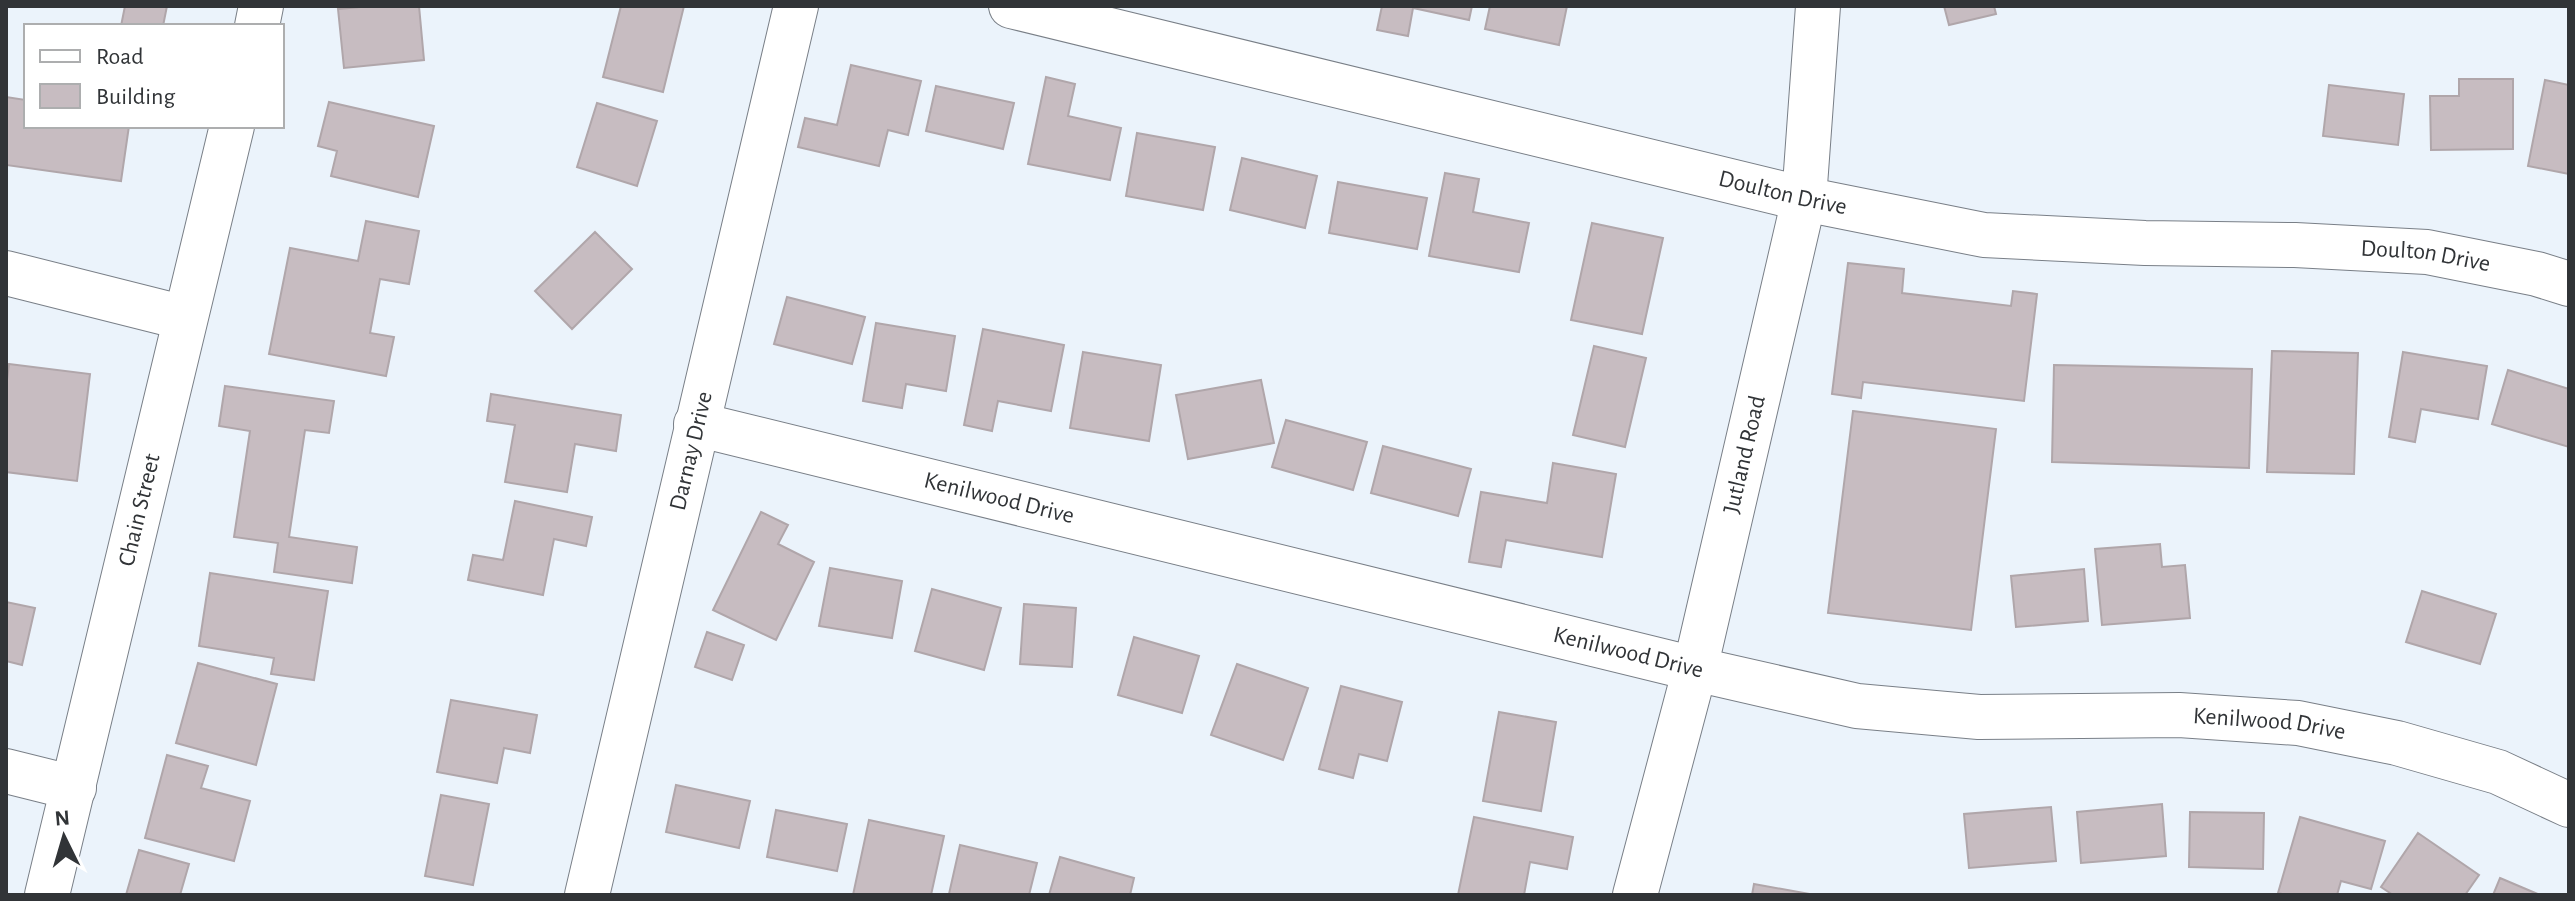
<svg xmlns="http://www.w3.org/2000/svg" width="2575" height="901" font-family="'Alegreya Sans',sans-serif">
  <style>
    .building { fill: #c7bcc1; stroke: #b0a6aa; stroke-width: 2 }
    .lines { fill: none; stroke-linecap: round; stroke-linejoin: round }
    .minor-casing { stroke: #797f87; stroke-width: 46 }
    .minor { stroke: #fff; stroke-width: 44 }
    .labels { text-anchor: middle; dominant-baseline: central; stroke-width: 7; stroke-linejoin: round; paint-order: stroke }
    .street-label { font-size: 24px; fill: #313437; stroke: #fff }
  </style>
  <rect width="100%" height="100%" fill="#ebf3fb"/>
  <path class="building" d="M 125,6 L 167,6 L 163,26 L 121,26 Z
    M 372,6 L 419,6 L 424,60 L 344,68 L 338,9 Z
    M 621,6 L 684,6 L 663,92 L 603,77 Z
    M 1382,6 L 1472,6 L 1469,20 L 1413,8 L 1408,36 L 1377,30 Z
    M 1490,6 L 1567,6 L 1559,45 L 1485,29 Z
    M 1944,6 L 1994,6 L 1996,14 L 1949,25 Z
    M 851,65 L 921,81 L 908,135 L 888,130 L 879,166 L 798,147 L 805,118 L 837,125 Z
    M 1046,77 L 1075,84 L 1068,116 L 1121,128 L 1110,180 L 1028,164 Z
    M 2459,79 L 2513,79 L 2513,149 L 2431,150 L 2430,96 L 2459,96 Z
    M 2545,80 L 2569,85 L 2569,174 L 2528,166 Z
    M 2329,85 L 2404,94 L 2398,145 L 2323,136 Z
    M 936,86 L 1014,103 L 1003,149 L 926,131 Z
    M 6,97 L 26,100 L 26,126 L 129,126 L 121,181 L 6,165 Z
    M 329,102 L 434,126 L 418,197 L 331,176 L 337,151 L 318,146 Z
    M 597,103 L 657,121 L 637,186 L 577,167 Z
    M 1137,133 L 1215,147 L 1203,210 L 1126,196 Z
    M 1242,158 L 1317,176 L 1305,228 L 1230,210 Z
    M 1445,173 L 1479,179 L 1473,212 L 1529,223 L 1519,272 L 1429,256 Z
    M 1338,182 L 1427,198 L 1417,249 L 1329,233 Z
    M 366,221 L 419,231 L 409,284 L 380,279 L 370,333 L 394,337 L 386,376 L 269,354 L 290,248 L 358,261 Z
    M 1592,223 L 1663,238 L 1642,334 L 1571,320 Z
    M 595,232 L 632,269 L 572,329 L 535,291 Z
    M 1848,263 L 1904,269 L 1902,293 L 2011,306 L 2013,291 L 2037,294 L 2024,401 L 1863,382 L 1861,398 L 1832,394 Z
    M 787,297 L 865,317 L 852,364 L 774,344 Z
    M 876,323 L 955,336 L 946,391 L 906,384 L 902,408 L 863,401 Z
    M 983,329 L 1064,345 L 1051,411 L 998,401 L 992,431 L 964,425 Z
    M 1594,346 L 1646,358 L 1625,447 L 1573,435 Z
    M 2272,351 L 2358,353 L 2354,474 L 2267,472 Z
    M 1083,352 L 1161,365 L 1149,441 L 1070,428 Z
    M 2403,352 L 2487,366 L 2478,419 L 2421,409 L 2415,442 L 2389,437 Z
    M 9,364 L 90,374 L 77,481 L 6,472 L 6,388 Z
    M 2054,365 L 2252,369 L 2249,468 L 2052,462 Z
    M 2508,370 L 2569,389 L 2569,447 L 2492,424 Z
    M 1261,380 L 1274,443 L 1188,459 L 1176,395 Z
    M 225,386 L 334,401 L 329,433 L 305,430 L 289,537 L 357,547 L 352,583 L 274,572 L 278,543 L 234,537 L 250,431 L 219,426 Z
    M 491,394 L 621,415 L 616,451 L 575,444 L 567,492 L 505,482 L 515,425 L 487,421 Z
    M 1853,411 L 1996,429 L 1971,630 L 1828,613 Z
    M 1286,420 L 1367,442 L 1353,490 L 1272,467 Z
    M 1383,446 L 1471,469 L 1458,516 L 1371,493 Z
    M 1553,463 L 1616,474 L 1602,557 L 1506,540 L 1501,567 L 1469,562 L 1481,492 L 1547,503 Z
    M 515,501 L 592,517 L 586,546 L 554,539 L 543,595 L 468,580 L 473,555 L 503,560 Z
    M 761,512 L 788,525 L 778,544 L 814,562 L 776,640 L 713,610 Z
    M 2160,544 L 2162,567 L 2185,565 L 2190,618 L 2102,625 L 2095,549 Z
    M 830,568 L 902,581 L 892,638 L 819,626 Z
    M 2084,569 L 2088,621 L 2016,627 L 2011,576 Z
    M 210,573 L 328,591 L 314,680 L 271,674 L 274,658 L 199,646 Z
    M 932,589 L 1001,608 L 984,670 L 915,651 Z
    M 2422,591 L 2496,614 L 2480,664 L 2406,642 Z
    M 6,602 L 35,608 L 22,665 L 6,661 Z
    M 1024,604 L 1076,608 L 1072,667 L 1020,664 Z
    M 707,632 L 744,645 L 732,680 L 695,667 Z
    M 1134,637 L 1199,656 L 1182,713 L 1118,695 Z
    M 198,663 L 277,684 L 256,765 L 176,743 Z
    M 1237,664 L 1308,688 L 1283,760 L 1211,735 Z
    M 1341,686 L 1402,702 L 1387,761 L 1359,754 L 1353,778 L 1319,769 Z
    M 451,700 L 537,715 L 530,753 L 504,748 L 497,783 L 437,772 Z
    M 1499,712 L 1556,722 L 1541,811 L 1483,801 Z
    M 167,755 L 208,766 L 201,788 L 250,801 L 234,861 L 145,838 Z
    M 676,785 L 750,801 L 739,848 L 666,832 Z
    M 441,795 L 489,804 L 473,885 L 425,876 Z
    M 2162,804 L 2166,856 L 2081,863 L 2077,812 Z
    M 2051,807 L 2056,861 L 1969,868 L 1964,814 Z
    M 776,810 L 847,824 L 837,871 L 767,857 Z
    M 2190,812 L 2264,813 L 2263,869 L 2189,867 Z
    M 1474,817 L 1573,837 L 1567,869 L 1530,862 L 1524,895 L 1458,895 Z
    M 2300,817 L 2385,841 L 2371,889 L 2341,881 L 2337,895 L 2286,895 L 2278,893 Z
    M 869,820 L 944,836 L 931,895 L 853,895 Z
    M 2418,833 L 2479,875 L 2465,895 L 2393,895 L 2381,887 Z
    M 960,845 L 1037,863 L 1029,895 L 949,894 Z
    M 139,850 L 189,864 L 180,895 L 126,895 Z
    M 1060,857 L 1134,878 L 1130,895 L 1049,895 Z
    M 2500,878 L 2540,895 L 2493,895 Z
    M 1754,884 L 1815,895 L 1752,895 Z"/>
  <g class="lines">
    <g class="minor-casing">
      <g id="minor">
        <path id="s1" d="M 1011,6 L 1804,199 L 1984,235 L 2145,243 L 2295,245 L 2427,252 L 2537,274 L 2569,284"/>
        <path d="M 257,26 L 261,6"/>
        <path d="M 6,273 L 185,318"/>
        <path id="s2" d="M 696,424 L 1695,669 L 1857,706 L 1979,717 L 2179,715 L 2298,723 L 2397,743 L 2498,772 L 2569,805"/>
        <path d="M 6,771 L 74,788"/>
        <path id="s3" d="M 47,895 L 232,126"/>
        <path id="s4" d="M 587,895 L 796,6"/>
        <path id="s5" d="M 1635,895 L 1695,669 L 1804,199 L 1818,6"/>
      </g>
    </g>
    <use href="#minor" class="minor"/>
  </g>
  <g class="labels">
    <g class="street-label">
      <text stroke="none"><textPath href="#s1" startOffset="794">Doulton Drive</textPath></text>
      <text stroke="none"><textPath href="#s1" startOffset="1442">Doulton Drive</textPath></text>
      <text stroke="none"><textPath href="#s4" startOffset="456">Darnay Drive</textPath></text>
      <text stroke="none"><textPath href="#s5" startOffset="454">Jutland Road</textPath></text>
      <text stroke="none"><textPath href="#s2" startOffset="312">Kenilwood Drive</textPath></text>
      <text stroke="none"><textPath href="#s3" startOffset="396">Chain Street</textPath></text>
      <text stroke="none"><textPath href="#s2" startOffset="960">Kenilwood Drive</textPath></text>
      <text stroke="none"><textPath href="#s2" startOffset="1608">Kenilwood Drive</textPath></text>
    </g>
  </g>
  <rect width="2575" height="901" fill="none" stroke="#313437" stroke-width="16"/>
  <rect x="24" y="24" width="260" height="104" fill="#ffffff" stroke="#adaeaf" stroke-width="2"/>
  <rect x="40" y="50" width="40" height="12" fill="#ffffff" stroke="#adaeaf" stroke-width="2"/>
  <text x="96" y="64" font-size="24" fill="#313437">Road</text>
  <rect x="40" y="84" width="40" height="24" fill="#c7bcc1" stroke="#adaeaf" stroke-width="2"/>
  <text x="96" y="104" font-size="24" fill="#313437">Building</text>
  <g transform="translate(64 837) rotate(355)" stroke="#ffffff" stroke-width="6" paint-order="stroke">
  <path d="M0-6L14 30L0 20L-14 30Z" fill="#313437"/>
  <text y="-12" font-size="22" font-weight="bold" text-anchor="middle" fill="#313437">N</text>
  </g>
</svg>
